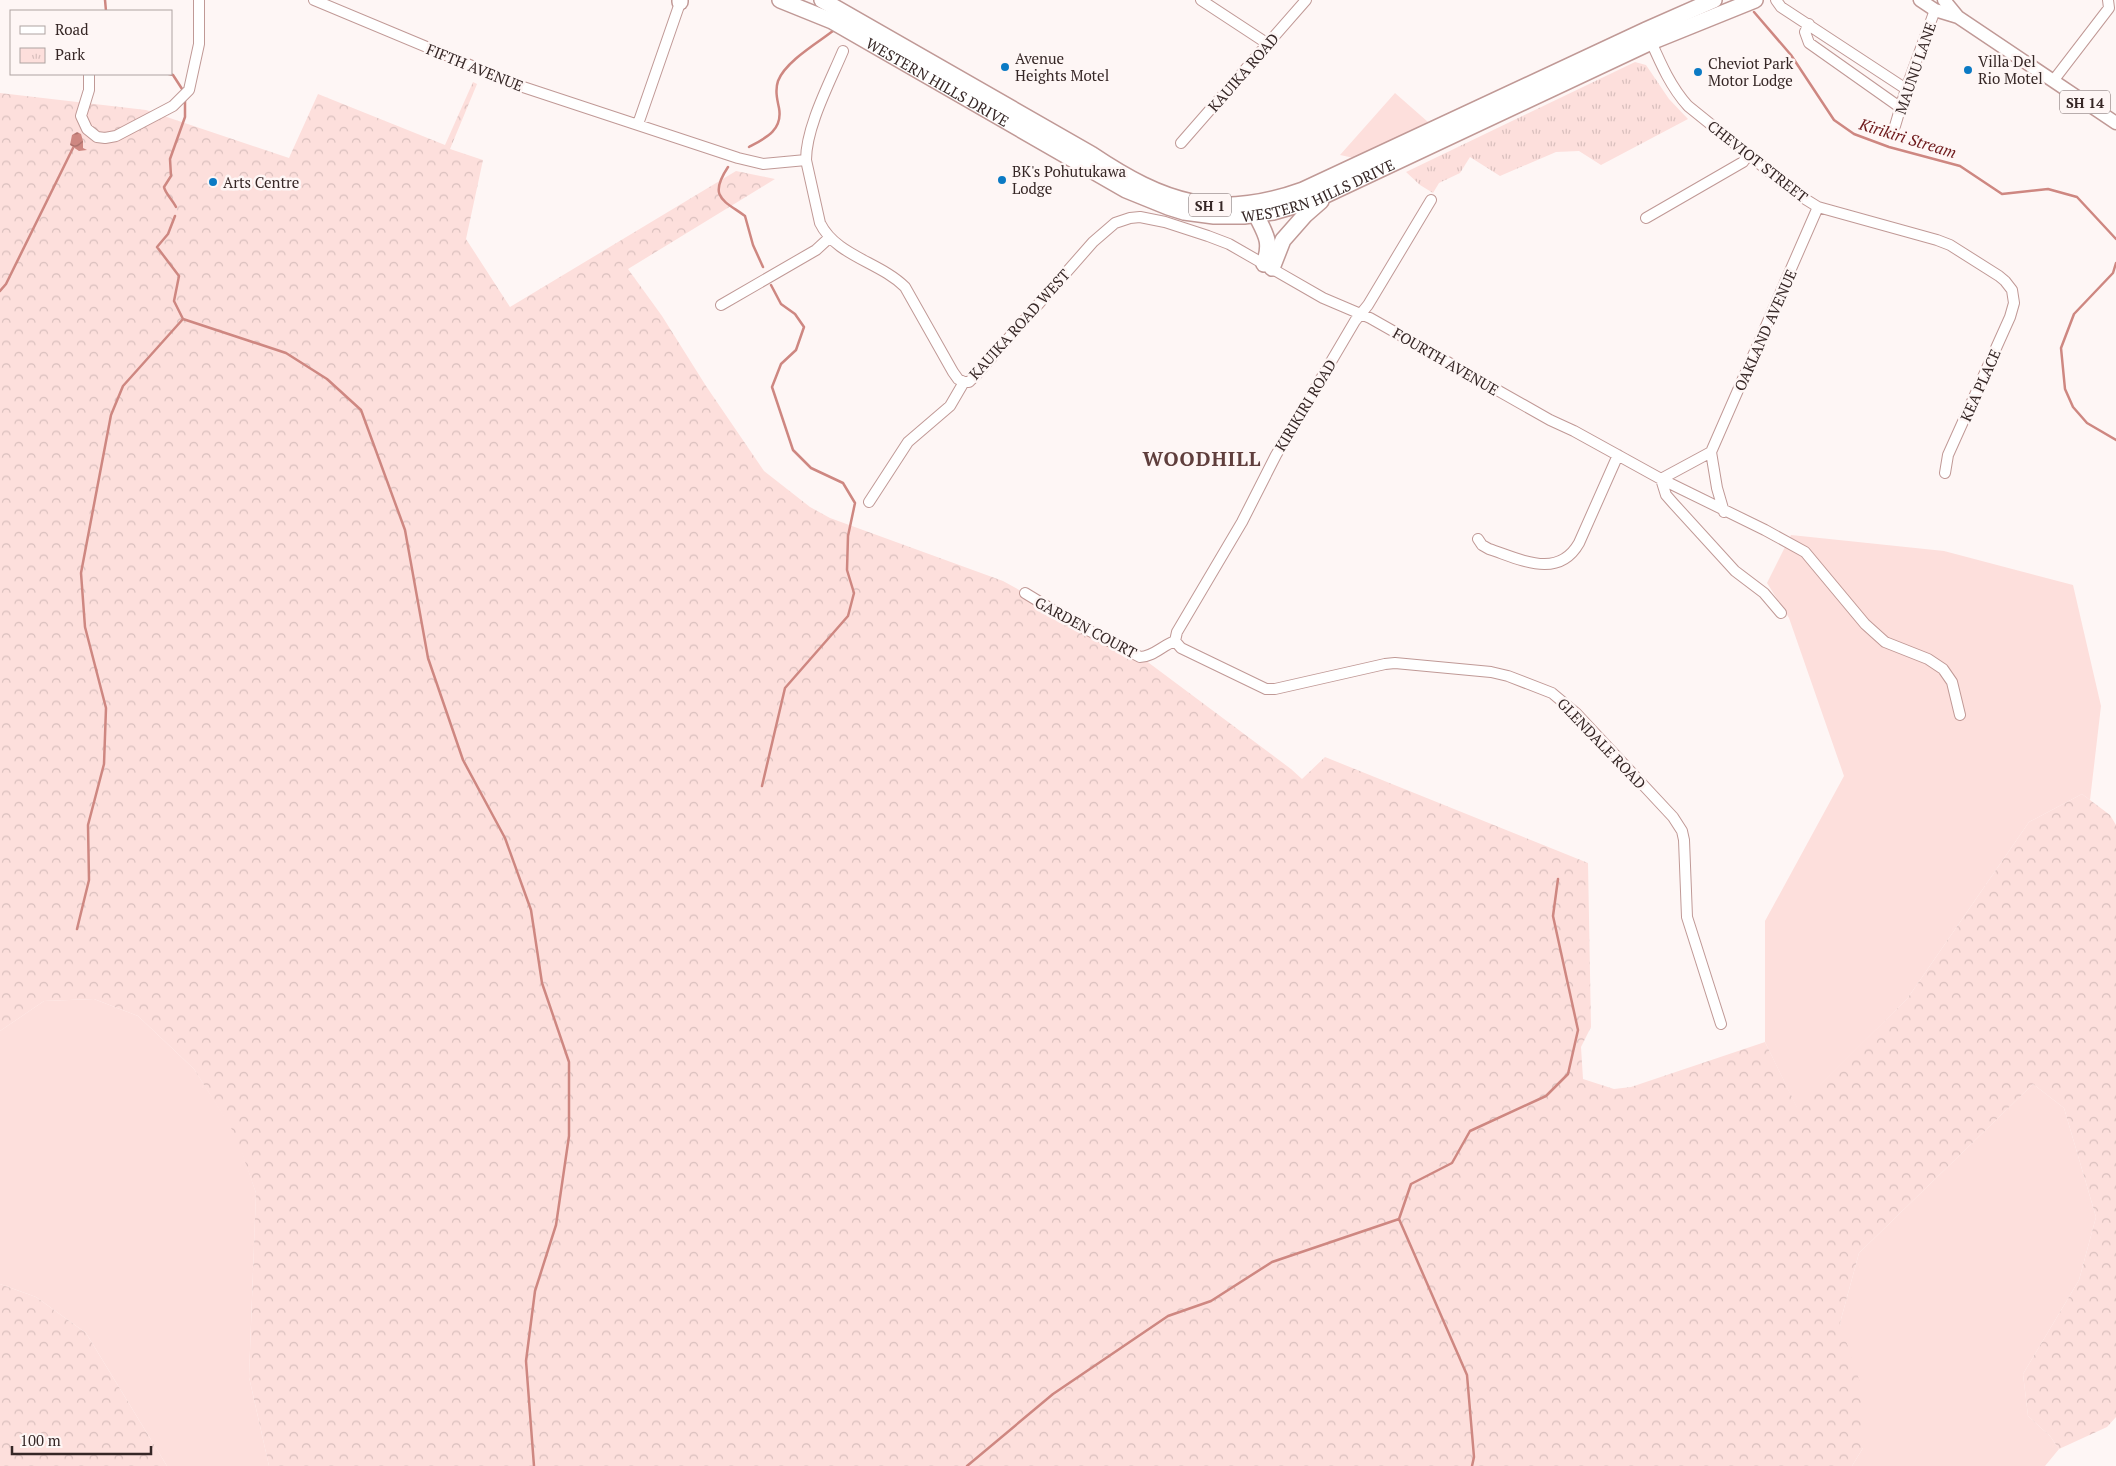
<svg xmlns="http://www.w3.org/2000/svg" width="2116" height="1466" font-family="'PT Serif',serif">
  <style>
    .grass { fill: #fddfdc }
    .forest { fill: url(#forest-crowns) }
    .park { fill: url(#park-tufts) }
    .water { fill: url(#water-waves) }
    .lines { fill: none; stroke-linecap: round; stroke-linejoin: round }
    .stream { stroke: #ce8781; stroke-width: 2.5 }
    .minor-casing { stroke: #c09996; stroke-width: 12 }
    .major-casing { stroke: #c09996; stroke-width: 15 }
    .highway-casing { stroke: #c09996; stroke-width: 18 }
    .minor { stroke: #fff; stroke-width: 10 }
    .major { stroke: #fff; stroke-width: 12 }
    .highway { stroke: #fff; stroke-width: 15 }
    .poi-dot { fill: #0b7ac4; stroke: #fef6f5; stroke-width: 2 }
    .labels { text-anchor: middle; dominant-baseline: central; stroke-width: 5; stroke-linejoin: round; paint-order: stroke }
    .shield { fill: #fef6f5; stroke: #726564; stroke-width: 1 }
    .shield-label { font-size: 14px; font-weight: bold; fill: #362726 }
    .poi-label { font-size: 15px; fill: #362726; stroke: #fef6f5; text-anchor: start }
    .street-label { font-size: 15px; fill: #362726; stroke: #fef6f5 }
    .water-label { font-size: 16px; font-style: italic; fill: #6e191b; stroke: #fef6f5 }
    .district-label { font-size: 20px; font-weight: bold; letter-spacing: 1px; fill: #5f3e3c; stroke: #fef6f5 }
  </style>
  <defs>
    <pattern id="forest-crowns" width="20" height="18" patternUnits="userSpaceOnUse" patternTransform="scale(1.25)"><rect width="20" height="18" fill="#fddfdc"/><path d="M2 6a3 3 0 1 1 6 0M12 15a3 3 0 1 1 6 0" fill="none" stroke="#d9bfbd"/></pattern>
    <pattern id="park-tufts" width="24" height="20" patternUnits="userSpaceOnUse" patternTransform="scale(1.25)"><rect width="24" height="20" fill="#fddfdc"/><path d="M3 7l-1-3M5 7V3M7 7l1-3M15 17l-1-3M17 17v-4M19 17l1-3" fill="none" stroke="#d9bfbd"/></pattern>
    <pattern id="water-waves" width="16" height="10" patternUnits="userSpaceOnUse" patternTransform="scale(1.25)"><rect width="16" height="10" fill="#ce8781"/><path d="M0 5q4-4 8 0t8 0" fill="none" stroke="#a86e69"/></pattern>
  </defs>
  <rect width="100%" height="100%" fill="#fef6f5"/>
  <path class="grass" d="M 1395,93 L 1428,122 L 1354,158 L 1340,155 Z
    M 1791,535 L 1944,551 L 2073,585 L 2101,706 L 2090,800 L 2082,794 L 2029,822 L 1907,999 L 1797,1108 L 1765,1042 L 1765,921 L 1844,776 L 1789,618 L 1767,583 Z
    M 94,999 L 138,1016 L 194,1069 L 237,1136 L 256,1193 L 249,1377 L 269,1466 L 167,1466 L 86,1333 L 36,1297 L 0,1284 L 0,1031 L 44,1001 Z
    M 2033,1084 L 2064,1108 L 2096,1217 L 2079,1280 L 2023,1374 L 2028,1416 L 2050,1436 L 2059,1449 L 2045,1466 L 1852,1466 L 1863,1448 L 1840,1323 L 1859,1253 Z"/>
  <path class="forest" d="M 473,82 L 477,84 L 450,149 L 483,160 L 466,239 L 510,307 L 736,171 L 775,179 L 628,269 L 662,316 L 706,386 L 764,471 L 810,507 L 830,518 L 1003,581 L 1145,660 L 1291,769 L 1302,779 L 1325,757 L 1588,863 L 1591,1027 L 1581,1047 L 1583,1079 L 1614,1089 L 1631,1087 L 1765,1042 L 1797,1107 L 1907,999 L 2029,822 L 2082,794 L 2110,815 L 2116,825 L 2116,1417 L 2107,1427 L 2059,1449 L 2050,1436 L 2028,1416 L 2023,1374 L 2079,1280 L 2096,1217 L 2064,1108 L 2033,1084 L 1859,1253 L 1840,1323 L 1864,1394 L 1863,1448 L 1852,1466 L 269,1466 L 249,1377 L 256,1193 L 236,1136 L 194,1069 L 138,1016 L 94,999 L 44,1001 L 0,1031 L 0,93 L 146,110 L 289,158 L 318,94 L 445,145 Z
    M 0,1284 L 36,1297 L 86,1333 L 167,1466 L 0,1466 Z"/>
  <path class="park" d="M 1635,62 L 1646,65 L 1669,99 L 1688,119 L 1601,165 L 1579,151 L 1556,152 L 1500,176 L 1470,157 L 1460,173 L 1439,183 L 1433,193 L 1420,185 L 1406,172 Z"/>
  <path class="water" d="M 77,132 L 81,134 L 83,141 L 83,148 L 87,150 L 79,151 L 70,145 L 72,135 Z"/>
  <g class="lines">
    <path class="stream" d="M 105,0 L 106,11
      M 1754,12 L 1791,55 L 1834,120 L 1854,134 L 1889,147 L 1960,166 L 2002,194 L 2048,189 L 2077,197 L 2116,239
      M 169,74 L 173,75 L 184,92
      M 749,147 C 766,138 783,130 779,108 C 777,99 775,90 778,81 C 785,62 817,43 833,31
      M 728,167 C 708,197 723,200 745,216 L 753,245 L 763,267
      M 176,207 C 172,199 165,193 164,187 L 171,176 L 170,159 L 185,117 L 185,100
      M 175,216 L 168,234 L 157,247 L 179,276 L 174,301 L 183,319 L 286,353 L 327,379 L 361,410 L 405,530 L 428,658 L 463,760 L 505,838 L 531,910 L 542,983 L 569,1062 L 569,1136 L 556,1225 L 535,1291 L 526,1361 L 534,1466
      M 2116,263 L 2113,273 L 2074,314 L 2061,348 L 2065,389 L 2073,407 L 2087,423 L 2116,440
      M 0,291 L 6,284 L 73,148
      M 762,786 L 785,688 L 848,616 L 854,593 L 847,570 L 848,536 L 855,503 L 843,483 L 811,468 L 793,450 L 772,387 L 781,364 L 796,350 L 804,327 L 795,314 L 781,304 L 771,285
      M 77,929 L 89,880 L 88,825 L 104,764 L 106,708 L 85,627 L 81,573 L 111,415 L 123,386 L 183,319
      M 967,1466 L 1053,1394 L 1168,1316 L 1211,1301 L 1272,1262 L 1399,1219
      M 1472,1466 L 1474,1457 L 1467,1375 L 1399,1219 L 1411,1184 L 1452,1163 L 1470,1131 L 1546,1096 L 1568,1074 L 1578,1030 L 1553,916 L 1558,879"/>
    <g class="minor-casing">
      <path id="minor" d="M 314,0 L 520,86 L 738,158 L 763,164 L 806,160
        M 1201,0 L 1268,44
        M 1776,0 L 1781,7 L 1906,89
        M 1809,24 L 1805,32 L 1809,43 L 1901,108
        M 1649,37 C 1660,62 1670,86 1688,106 L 1797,194 L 1818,207 L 1937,240 L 1950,245 L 1999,276 L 2005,281 L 2012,290 L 2014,303 L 2010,317 L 1948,455 L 1945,473
        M 843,51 C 830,82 806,127 806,160 L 820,223 C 836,256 880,262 905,287 L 953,372 L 958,379 L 964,382
        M 89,74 L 89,90 L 81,116 L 87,129 L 97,137 L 105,138 L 116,136 L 173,106 L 189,90 L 199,44 L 199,0
        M 2053,81 L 2109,8 L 2108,0
        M 638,124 L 681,0
        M 1895,126 L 1906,89 L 1935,10
        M 1181,143 L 1306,0
        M 1646,218 L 1743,162 L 1748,155
        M 721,305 L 816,250 L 829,238
        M 964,382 L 969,382 L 977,374 L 1093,242 L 1115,223 L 1130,218 L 1140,217 L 1165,222 L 1208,236 L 1229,244 L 1323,298 L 1370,318 L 1550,420 L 1574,431 L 1661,479 L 1765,530 L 1805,552 L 1865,624 L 1885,642 L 1928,659 L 1943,669 L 1952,682 L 1960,715
        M 1711,452 L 1661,479 L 1666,495 L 1673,503 L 1735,571 L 1764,593 L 1781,613
        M 869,502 L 908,442 L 950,406 L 964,382
        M 1724,512 L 1717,488 L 1711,452 L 1818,207
        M 1478,539 L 1482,545 L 1489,549 C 1520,559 1558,580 1579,543 L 1618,455
        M 1025,593 L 1076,624 L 1140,657 C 1153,657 1163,645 1175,641 L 1177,632 L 1242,522 L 1276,455 L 1355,321 L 1368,305 L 1431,200
        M 1175,641 L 1181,648 L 1266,689 L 1275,689 L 1385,664 L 1395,663 L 1491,672 L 1508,676 L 1552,693 L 1576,713 L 1673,817 L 1682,831 L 1684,840 L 1687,917 L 1721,1024"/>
    </g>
    <g class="major-casing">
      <path id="major" d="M 1920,0 L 1935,10 L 1958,17 L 2116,123
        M 1944,0 L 1958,17"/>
    </g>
    <g class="highway-casing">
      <g id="highway">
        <path d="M 680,0 L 680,2"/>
        <path id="s1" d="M 780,0 L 832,21 L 1126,190 L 1168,207 L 1184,212 L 1214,216 L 1244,216 L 1273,212 L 1315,200 L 1651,42 L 1755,0"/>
        <path d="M 822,0 L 1091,154 C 1164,203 1217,221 1303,190 L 1646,30 L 1714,0"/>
        <path d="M 1256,215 C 1266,235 1272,242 1264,264"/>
        <path d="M 1272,268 L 1283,240 L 1305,215 L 1321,201"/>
      </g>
    </g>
    <use href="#minor" class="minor"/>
    <use href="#major" class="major"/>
    <use href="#highway" class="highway"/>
  </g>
  <g class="poi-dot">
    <circle cx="1005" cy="67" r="5"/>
    <circle cx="1968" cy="70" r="5"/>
    <circle cx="1698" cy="72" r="5"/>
    <circle cx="1002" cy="180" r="5"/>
    <circle cx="213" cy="182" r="5"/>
  </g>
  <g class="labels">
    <g class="shield">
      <rect x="2060" y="90.5" width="50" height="23" rx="4"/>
      <rect x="1189" y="193.5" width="42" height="23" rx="4"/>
    </g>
    <g class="shield-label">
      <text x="2085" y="102">SH 14</text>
      <text x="1210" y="205">SH 1</text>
    </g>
    <g class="poi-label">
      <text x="1015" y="58">Avenue<tspan x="1015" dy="17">Heights Motel</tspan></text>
      <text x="1978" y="61">Villa Del<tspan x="1978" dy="17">Rio Motel</tspan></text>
      <text x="1708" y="63">Cheviot Park<tspan x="1708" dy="17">Motor Lodge</tspan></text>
      <text x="1012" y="171">BK's Pohutukawa<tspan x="1012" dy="17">Lodge</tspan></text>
      <text x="223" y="182">Arts Centre</text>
    </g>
    <g class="street-label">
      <text transform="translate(475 67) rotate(22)">FIFTH AVENUE</text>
      <text transform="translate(1915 68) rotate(-71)">MAUNU LANE</text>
      <text transform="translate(1243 72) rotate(-49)">KAUIKA ROAD</text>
      <text stroke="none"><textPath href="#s1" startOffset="178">WESTERN HILLS DRIVE</textPath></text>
      <text transform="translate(1758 161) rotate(38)">CHEVIOT STREET</text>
      <text stroke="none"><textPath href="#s1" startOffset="596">WESTERN HILLS DRIVE</textPath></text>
      <text transform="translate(1019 324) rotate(-48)">KAUIKA ROAD WEST</text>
      <text transform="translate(1765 330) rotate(-66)">OAKLAND AVENUE</text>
      <text transform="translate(1446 361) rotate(30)">FOURTH AVENUE</text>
      <text transform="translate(1980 385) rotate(-66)">KEA PLACE</text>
      <text transform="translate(1305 405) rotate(-59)">KIRIKIRI ROAD</text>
      <text transform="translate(1086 627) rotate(28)">GARDEN COURT</text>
      <text transform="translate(1602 743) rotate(46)">GLENDALE ROAD</text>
    </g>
    <g class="water-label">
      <text transform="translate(1908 138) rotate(17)">Kirikiri Stream</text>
    </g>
    <g class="district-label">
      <text x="1202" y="458">WOODHILL</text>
    </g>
  </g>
  <rect x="10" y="10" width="162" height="65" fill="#fef6f5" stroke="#aea3a2"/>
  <rect x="20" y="26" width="25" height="8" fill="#ffffff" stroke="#aea3a2"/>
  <text x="55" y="35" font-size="15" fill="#362726">Road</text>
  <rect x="20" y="48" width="25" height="15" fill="url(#park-tufts)" stroke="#aea3a2"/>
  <text x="55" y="60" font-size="15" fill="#362726">Park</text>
  <path d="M12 1446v8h139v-8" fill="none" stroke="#362726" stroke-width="2.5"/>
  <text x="20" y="1446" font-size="15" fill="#362726" stroke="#fef6f5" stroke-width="4" paint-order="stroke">100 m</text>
</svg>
